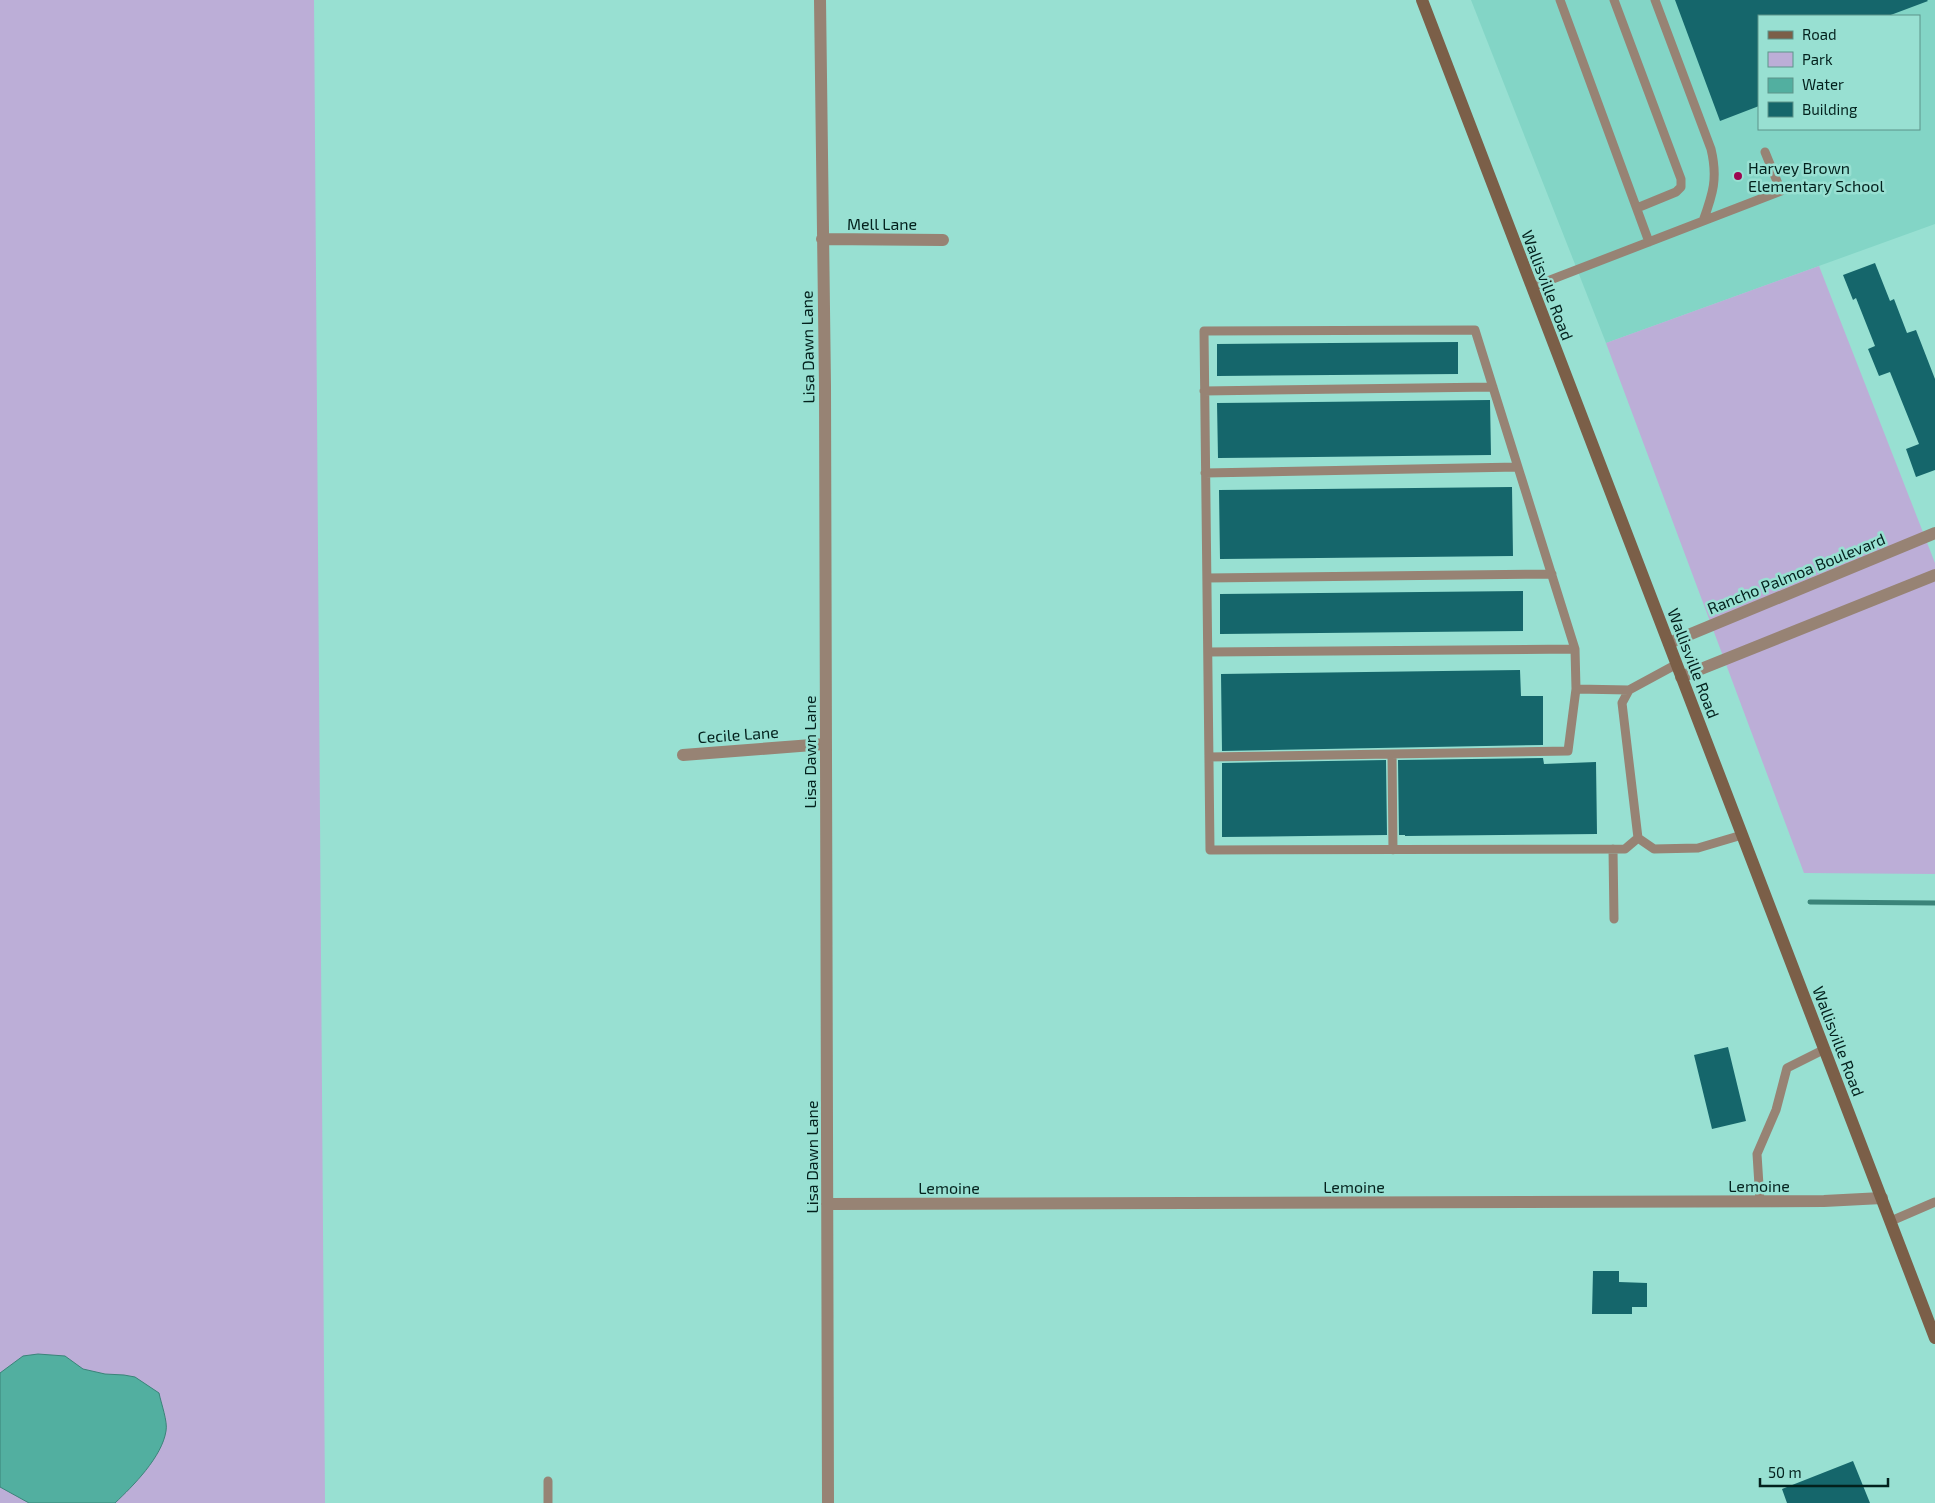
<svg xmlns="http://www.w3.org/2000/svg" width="1935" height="1503" font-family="'Exo 2',sans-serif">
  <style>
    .built { fill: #83d5c6; fill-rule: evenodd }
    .green { fill: #bcaed7 }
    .water { fill: #52afa0; stroke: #3a8479 }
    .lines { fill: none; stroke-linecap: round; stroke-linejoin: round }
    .stream { stroke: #3a8479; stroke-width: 5 }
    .building { fill: #15666b }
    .lane { stroke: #978374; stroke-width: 9 }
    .street { stroke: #978374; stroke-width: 12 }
    .secondary { stroke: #7b5f48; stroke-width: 12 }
    .poi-dot { fill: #9d0650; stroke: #98e0d2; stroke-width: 2 }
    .labels { text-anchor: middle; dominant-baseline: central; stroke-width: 5; stroke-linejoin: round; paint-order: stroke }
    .poi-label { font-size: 16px; fill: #03211d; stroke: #98e0d2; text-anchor: start }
    .street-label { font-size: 16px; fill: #03211d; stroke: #98e0d2 }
  </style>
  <rect width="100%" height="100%" fill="#98e0d2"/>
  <path class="built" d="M 1471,0 L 1935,0 L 1935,224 L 1606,343 ZM 1759,16 L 1919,16 L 1919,129 L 1759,129 Z"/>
  <path class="green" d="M 0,0 L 314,0 L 325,1503 L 0,1503 Z
    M 1819,266 L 1935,563 L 1935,874 L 1804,873 L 1606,343 Z"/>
  <path class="water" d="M 38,1354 L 65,1356 L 83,1369 L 105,1374 L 124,1375 L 135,1377 L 159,1393 C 161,1403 168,1422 166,1431 C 162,1457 133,1486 115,1503 L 29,1503 L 0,1487 L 0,1373 L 23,1356 Z"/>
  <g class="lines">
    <path class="stream" d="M 1810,902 L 1935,903"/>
  </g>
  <path class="building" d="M 1675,0 L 1927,0 L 1928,1 L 1888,16 L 1759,16 L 1759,106 L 1720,121 Z
    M 1875,263 L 1890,301 L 1894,299 L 1907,333 L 1916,330 L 1935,379 L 1935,470 L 1916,477 L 1906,449 L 1919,444 L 1890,372 L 1879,376 L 1868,349 L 1875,346 L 1856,298 L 1853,300 L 1843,275 Z
    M 1458,342 L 1458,374 L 1217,376 L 1217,344 Z
    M 1490,400 L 1491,455 L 1218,458 L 1217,403 Z
    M 1512,487 L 1513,556 L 1220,559 L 1219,490 Z
    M 1523,591 L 1523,631 L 1220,634 L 1220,594 Z
    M 1520,670 L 1521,696 L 1543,696 L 1543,745 L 1222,751 L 1221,674 Z
    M 1543,758 L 1544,764 L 1596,762 L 1597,834 L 1405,836 L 1405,835 L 1399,835 L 1398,760 Z
    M 1386,760 L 1387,835 L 1222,837 L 1222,763 Z
    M 1728,1047 L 1746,1121 L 1712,1129 L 1694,1055 Z
    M 1593,1271 L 1619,1271 L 1619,1282 L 1647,1283 L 1647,1307 L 1632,1307 L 1632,1314 L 1592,1314 Z
    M 1853,1461 L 1870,1503 L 1787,1503 L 1782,1489 Z"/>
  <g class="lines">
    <path class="lane" d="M 1560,0 L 1649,242
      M 1614,0 L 1681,179 L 1681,187 L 1676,192 L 1637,208
      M 1655,0 L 1711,149 C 1718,178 1713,194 1703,221
      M 1532,287 L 1781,191 L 1765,152
      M 1204,391 L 1493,387
      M 1205,473 L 1518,467
      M 1207,578 L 1552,574
      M 1208,652 L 1575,649
      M 1677,664 L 1629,690 L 1622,703 L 1638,838 L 1654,849 L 1698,848 L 1742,835
      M 1629,690 L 1576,689 L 1575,649 L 1475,330 L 1204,331 L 1210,850 L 1625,849 L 1638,838
      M 1392,754 L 1393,850
      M 1209,757 L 1568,751 L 1576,689
      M 1613,849 L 1614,919
      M 1760,1201 L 1757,1154 L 1776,1110 L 1787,1068 L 1825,1049
      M 1891,1221 L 1935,1202
      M 548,1481 L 548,1503"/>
    <path class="street" d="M 820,0 L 825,386 L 828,1503
      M 822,239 L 943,240
      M 1669,643 L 1935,533
      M 1681,677 L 1935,575
      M 683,755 L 825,744
      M 827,1204 L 1824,1201 L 1882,1198"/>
    <path class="secondary" d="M 1422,0 L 1935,1338"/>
  </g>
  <circle class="poi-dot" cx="1738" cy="176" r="5"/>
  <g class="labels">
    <g class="poi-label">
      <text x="1748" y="167">Harvey Brown<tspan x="1748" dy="18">Elementary School</tspan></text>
    </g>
    <g class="street-label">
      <text x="882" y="223">Mell Lane</text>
      <text transform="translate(1548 285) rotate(69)">Wallisville Road</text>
      <text transform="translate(807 347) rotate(-91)">Lisa Dawn Lane</text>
      <text transform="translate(1796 573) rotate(-22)">Rancho Palmoa Boulevard</text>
      <text transform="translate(1694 663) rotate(69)">Wallisville Road</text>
      <text transform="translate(738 734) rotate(-4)">Cecile Lane</text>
      <text transform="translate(809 752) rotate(-90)">Lisa Dawn Lane</text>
      <text transform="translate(1839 1041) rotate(69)">Wallisville Road</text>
      <text transform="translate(811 1157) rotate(-90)">Lisa Dawn Lane</text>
      <text x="1759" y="1185">Lemoine</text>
      <text x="1354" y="1186">Lemoine</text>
      <text x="949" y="1187">Lemoine</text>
    </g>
  </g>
  <rect x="1758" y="15" width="162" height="115" fill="#98e0d2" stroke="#5c948a"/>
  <rect x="1768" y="31" width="25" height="8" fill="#7b5f48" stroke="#5c948a"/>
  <text x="1802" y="40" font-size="15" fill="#03211d">Road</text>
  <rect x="1768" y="52" width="25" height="15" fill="#bcaed7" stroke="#5c948a"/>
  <text x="1802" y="65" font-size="15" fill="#03211d">Park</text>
  <rect x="1768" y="78" width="25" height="15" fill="#52afa0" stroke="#5c948a"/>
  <text x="1802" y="90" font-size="15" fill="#03211d">Water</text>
  <rect x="1768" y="102" width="25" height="15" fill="#15666b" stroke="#5c948a"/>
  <text x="1802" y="115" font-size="15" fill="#03211d">Building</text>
  <path d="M1760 1478v8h128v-8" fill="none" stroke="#03211d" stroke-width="2.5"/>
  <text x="1768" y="1478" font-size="15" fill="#03211d" stroke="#98e0d2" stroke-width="4" paint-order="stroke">50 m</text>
</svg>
